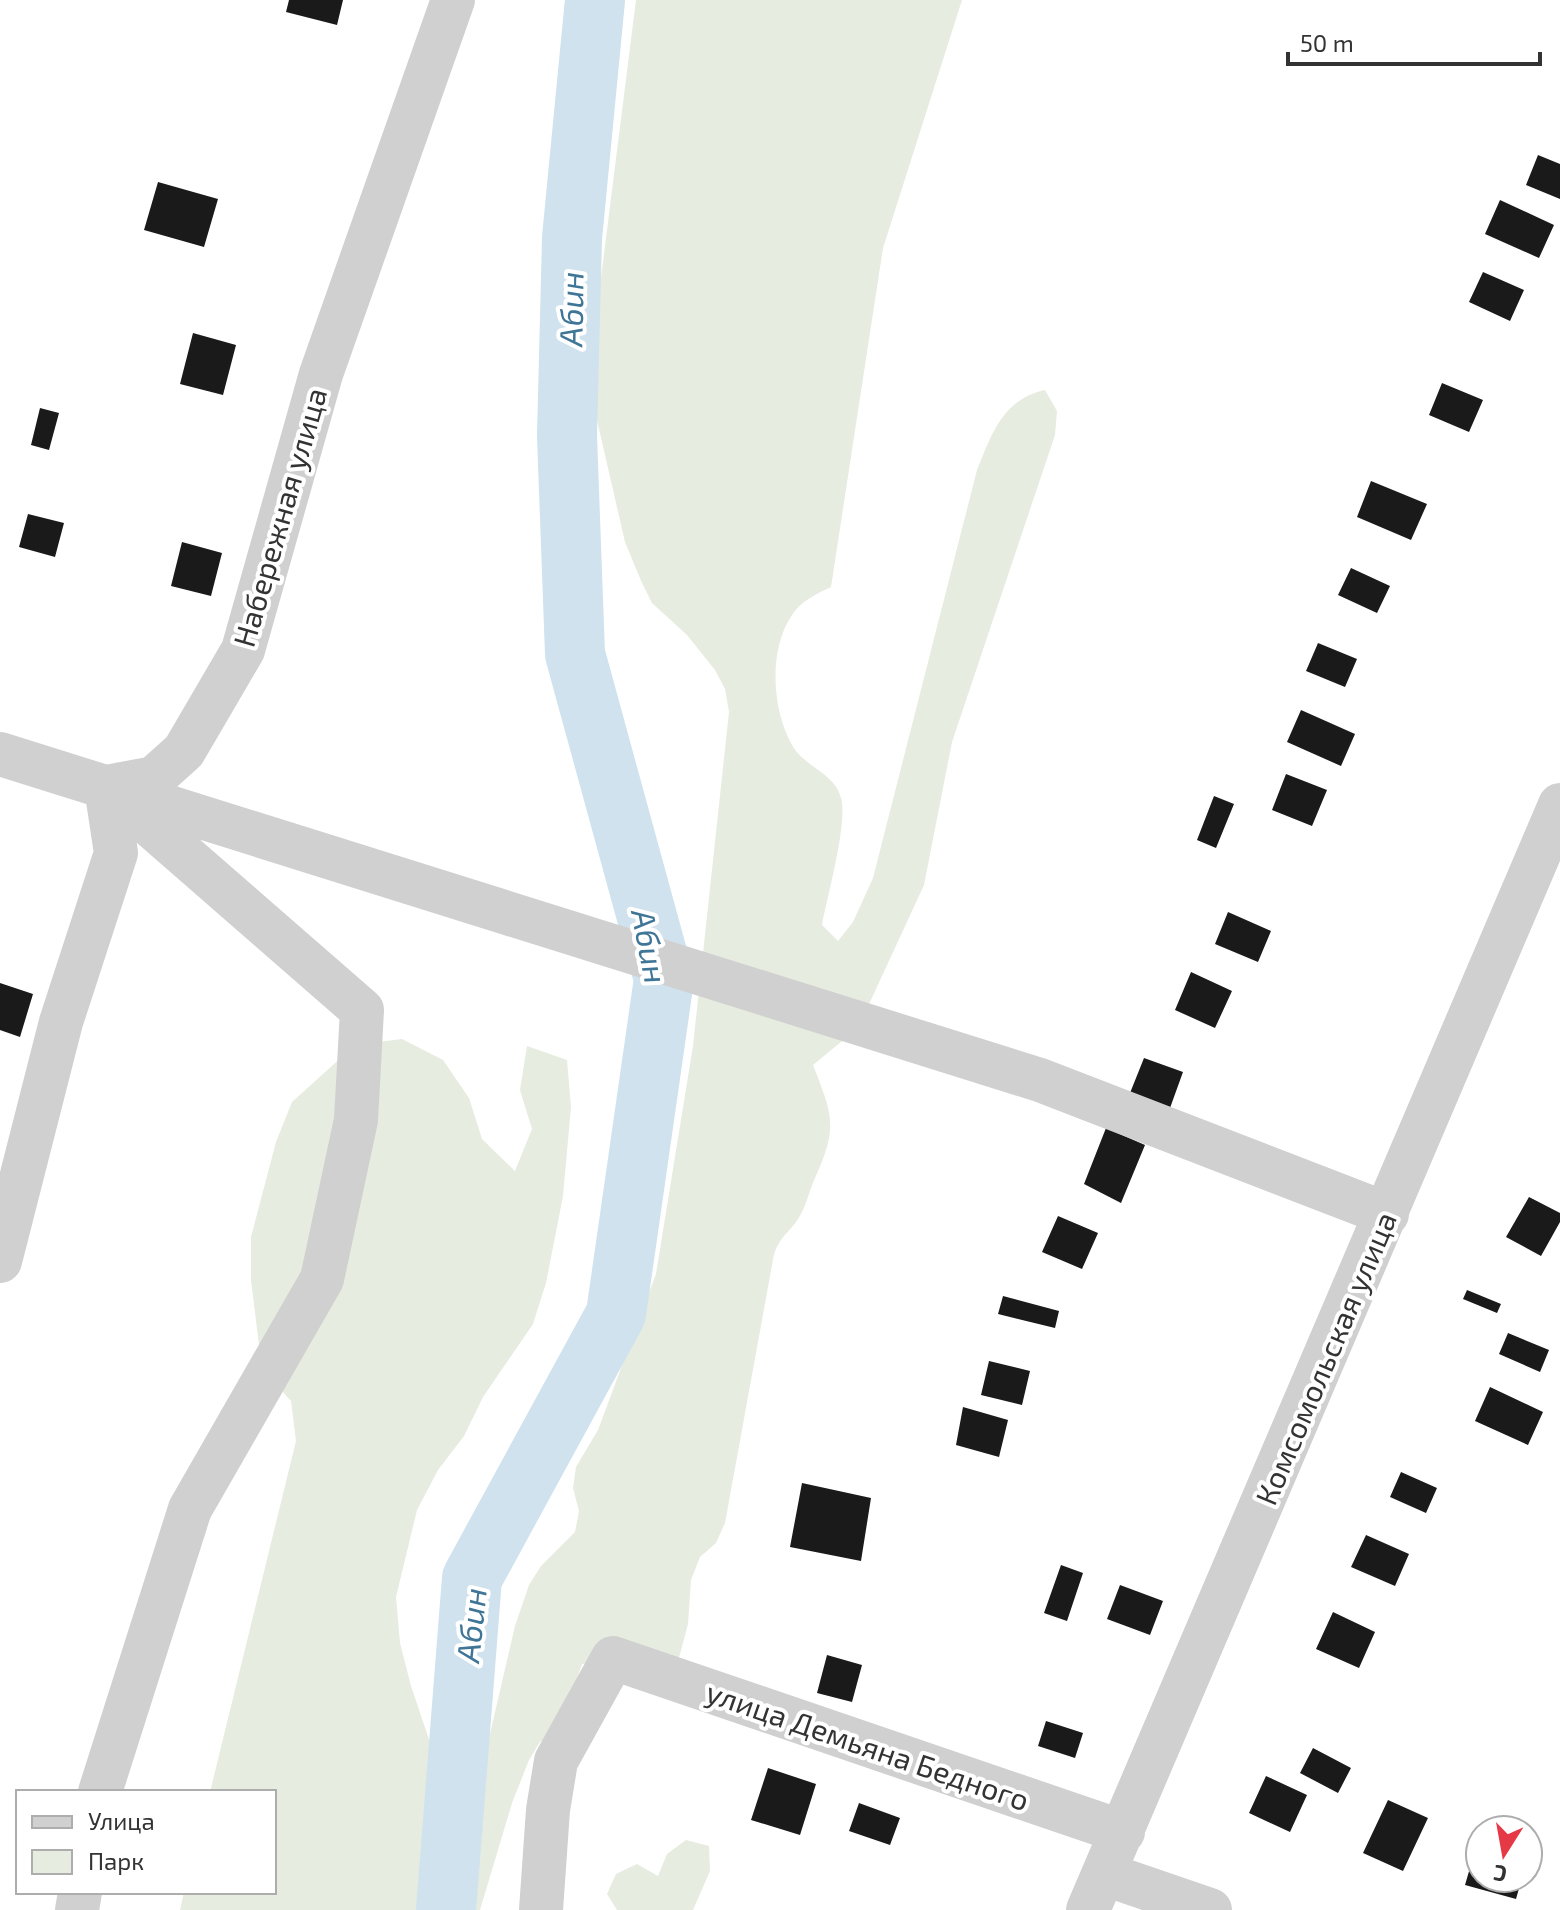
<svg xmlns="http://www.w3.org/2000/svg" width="1560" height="1910" font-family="'Exo 2',sans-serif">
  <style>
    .green { fill: #e6ecdf }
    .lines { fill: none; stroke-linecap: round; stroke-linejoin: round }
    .river { stroke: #cfe2ee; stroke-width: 60 }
    .building { fill: #1a1a1a }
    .minor { stroke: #d0d0d0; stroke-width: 44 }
    .labels { text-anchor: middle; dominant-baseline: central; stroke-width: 8; stroke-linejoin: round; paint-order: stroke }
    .street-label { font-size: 30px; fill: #333; stroke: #fff }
    .water-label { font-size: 32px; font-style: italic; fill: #3f7597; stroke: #fff }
  </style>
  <rect width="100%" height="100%" fill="#fff"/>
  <path class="green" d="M 636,0 L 962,0 L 883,248 L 831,587 C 816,594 801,601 792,615 C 768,650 772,710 792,745 C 804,767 835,773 841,798 C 848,823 827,897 822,925 L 838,941 L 853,922 L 873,878 L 977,470 C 992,433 1003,399 1045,390 L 1057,411 L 1055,435 L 952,742 L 924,885 L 858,1028 L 813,1065 C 833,1116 838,1127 815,1178 C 809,1191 806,1207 798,1219 C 788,1234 781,1235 774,1254 L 725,1523 L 716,1543 L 700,1557 L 691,1580 L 688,1624 L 676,1669 L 634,1656 L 582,1664 L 559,1730 L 540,1742 L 529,1760 L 512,1803 L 480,1910 L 468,1910 L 464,1846 L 515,1626 L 529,1585 L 541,1566 L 575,1532 L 579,1511 L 573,1488 L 576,1467 L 598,1430 L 656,1274 L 693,1046 L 729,712 L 725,689 L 715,670 L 687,635 L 652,603 L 642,583 L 625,542 L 588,381 Z
    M 402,1039 L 443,1060 L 469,1098 L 482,1139 L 515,1171 L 532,1129 L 520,1090 L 527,1046 L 567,1060 L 571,1107 L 563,1196 L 546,1283 L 533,1324 L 483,1397 L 464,1436 L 438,1470 L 417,1510 L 396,1597 L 400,1643 L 411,1686 L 440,1772 L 422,1910 L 180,1910 L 184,1892 L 274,1892 L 274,1792 L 210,1792 L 296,1441 L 291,1401 L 262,1369 L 251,1280 L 251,1237 L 276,1142 L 292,1102 L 355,1045 Z
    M 686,1840 L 709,1846 L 710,1871 L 693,1910 L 617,1910 L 607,1894 L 616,1874 L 637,1864 L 658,1876 L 667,1854 Z"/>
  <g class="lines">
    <path class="river" d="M 446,1910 L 472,1578 L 616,1314 L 664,979 L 575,654 L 567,436 L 572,238 L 595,0"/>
  </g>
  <path class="building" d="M 289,0 L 343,0 L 337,25 L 286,12 Z
    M 1538,155 L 1560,164 L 1560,199 L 1526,185 Z
    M 158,182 L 218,199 L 204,247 L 144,230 Z
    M 1500,200 L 1554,225 L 1539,258 L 1485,234 Z
    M 1483,272 L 1524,290 L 1510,321 L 1469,302 Z
    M 193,333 L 236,345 L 223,395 L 180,384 Z
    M 1442,383 L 1483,400 L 1469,432 L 1429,415 Z
    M 40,408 L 59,413 L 49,450 L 31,445 Z
    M 1371,481 L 1427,504 L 1411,540 L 1357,517 Z
    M 28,514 L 64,523 L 55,557 L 19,547 Z
    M 182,542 L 222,553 L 211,596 L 171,586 Z
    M 1351,568 L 1390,586 L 1377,613 L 1338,595 Z
    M 1318,643 L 1357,659 L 1345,687 L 1306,671 Z
    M 1301,710 L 1355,734 L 1341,766 L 1287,742 Z
    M 1286,774 L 1327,790 L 1312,826 L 1272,810 Z
    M 1214,796 L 1234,804 L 1216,848 L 1197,840 Z
    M 1228,912 L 1271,931 L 1258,962 L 1215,944 Z
    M 1191,972 L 1232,991 L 1215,1028 L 1175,1010 Z
    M 0,983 L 33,994 L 20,1037 L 0,1030 Z
    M 1144,1058 L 1183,1072 L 1170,1108 L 1130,1093 Z
    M 1106,1128 L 1145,1145 L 1121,1203 L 1084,1184 Z
    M 1529,1197 L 1560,1213 L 1560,1222 L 1541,1256 L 1506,1237 Z
    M 1058,1216 L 1098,1233 L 1082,1269 L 1042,1252 Z
    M 1467,1290 L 1501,1304 L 1497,1313 L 1463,1299 Z
    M 1003,1296 L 1059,1311 L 1055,1328 L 998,1314 Z
    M 1508,1333 L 1549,1350 L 1540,1372 L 1499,1354 Z
    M 989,1361 L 1030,1371 L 1022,1405 L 981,1395 Z
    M 1490,1387 L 1543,1412 L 1528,1445 L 1475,1421 Z
    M 963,1407 L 1008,1420 L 999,1457 L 956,1445 Z
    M 1401,1472 L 1437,1488 L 1426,1513 L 1390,1497 Z
    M 802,1483 L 871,1498 L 861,1561 L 790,1547 Z
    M 1366,1535 L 1409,1554 L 1395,1586 L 1351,1567 Z
    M 1061,1565 L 1083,1573 L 1067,1621 L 1044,1613 Z
    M 1120,1585 L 1163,1601 L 1150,1635 L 1107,1619 Z
    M 1333,1612 L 1375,1632 L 1359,1668 L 1316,1649 Z
    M 827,1655 L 862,1665 L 852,1702 L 817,1693 Z
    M 1046,1721 L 1083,1733 L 1075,1758 L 1038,1746 Z
    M 1313,1748 L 1351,1768 L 1338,1793 L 1300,1773 Z
    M 768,1768 L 816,1784 L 800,1835 L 751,1820 Z
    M 1266,1776 L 1307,1795 L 1290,1832 L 1249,1813 Z
    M 1388,1800 L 1428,1818 L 1403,1871 L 1363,1853 Z
    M 859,1803 L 900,1818 L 890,1845 L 849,1831 Z
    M 1479,1837 L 1480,1878 L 1522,1878 L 1516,1899 L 1465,1885 Z"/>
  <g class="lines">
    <path class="minor" d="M 0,754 L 1040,1080 L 1387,1214
      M 106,787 L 154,778 L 184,751 L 243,650 L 321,374 L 453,0
      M 0,1261 L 61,1022 L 116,853 L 106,787
      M 100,1792 L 190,1509 L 322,1279 L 356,1120 L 362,1010 L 120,799
      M 1105,1874 L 1210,1910
      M 77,1910 L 80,1892
      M 541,1910 L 548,1810 L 556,1761 L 613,1658 L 1123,1832
      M 1088,1910 L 1560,805"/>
  </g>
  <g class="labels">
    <g class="street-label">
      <text transform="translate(279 517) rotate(-74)">Набережная улица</text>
      <text transform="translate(1325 1358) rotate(-67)">Комсомольская улица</text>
      <text transform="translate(868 1745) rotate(19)">улица Демьяна Бедного</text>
    </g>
    <g class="water-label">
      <text transform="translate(570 309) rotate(-89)">Абин</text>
      <text transform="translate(651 946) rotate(79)">Абин</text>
      <text transform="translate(470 1625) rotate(-84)">Абин</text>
    </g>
  </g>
  <rect x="16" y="1790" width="260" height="104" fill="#ffffff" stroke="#adadad" stroke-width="2"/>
  <rect x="32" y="1816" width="40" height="12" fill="#d0d0d0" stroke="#adadad" stroke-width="2"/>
  <text x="88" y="1830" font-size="24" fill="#333333">Улица</text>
  <rect x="32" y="1850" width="40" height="24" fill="#e6ecdf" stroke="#adadad" stroke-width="2"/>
  <text x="88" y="1870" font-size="24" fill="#333333">Парк</text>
  <g transform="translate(1504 1854) rotate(191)"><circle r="38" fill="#ffffff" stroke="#adadad" stroke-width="2"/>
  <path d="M0-6L14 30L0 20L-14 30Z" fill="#e63946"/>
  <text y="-12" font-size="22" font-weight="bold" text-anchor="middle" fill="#333333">С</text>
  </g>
  <path d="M1288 52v12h252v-12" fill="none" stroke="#333333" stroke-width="4"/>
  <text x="1300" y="52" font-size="24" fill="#333333" stroke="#ffffff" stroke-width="6" paint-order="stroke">50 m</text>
</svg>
